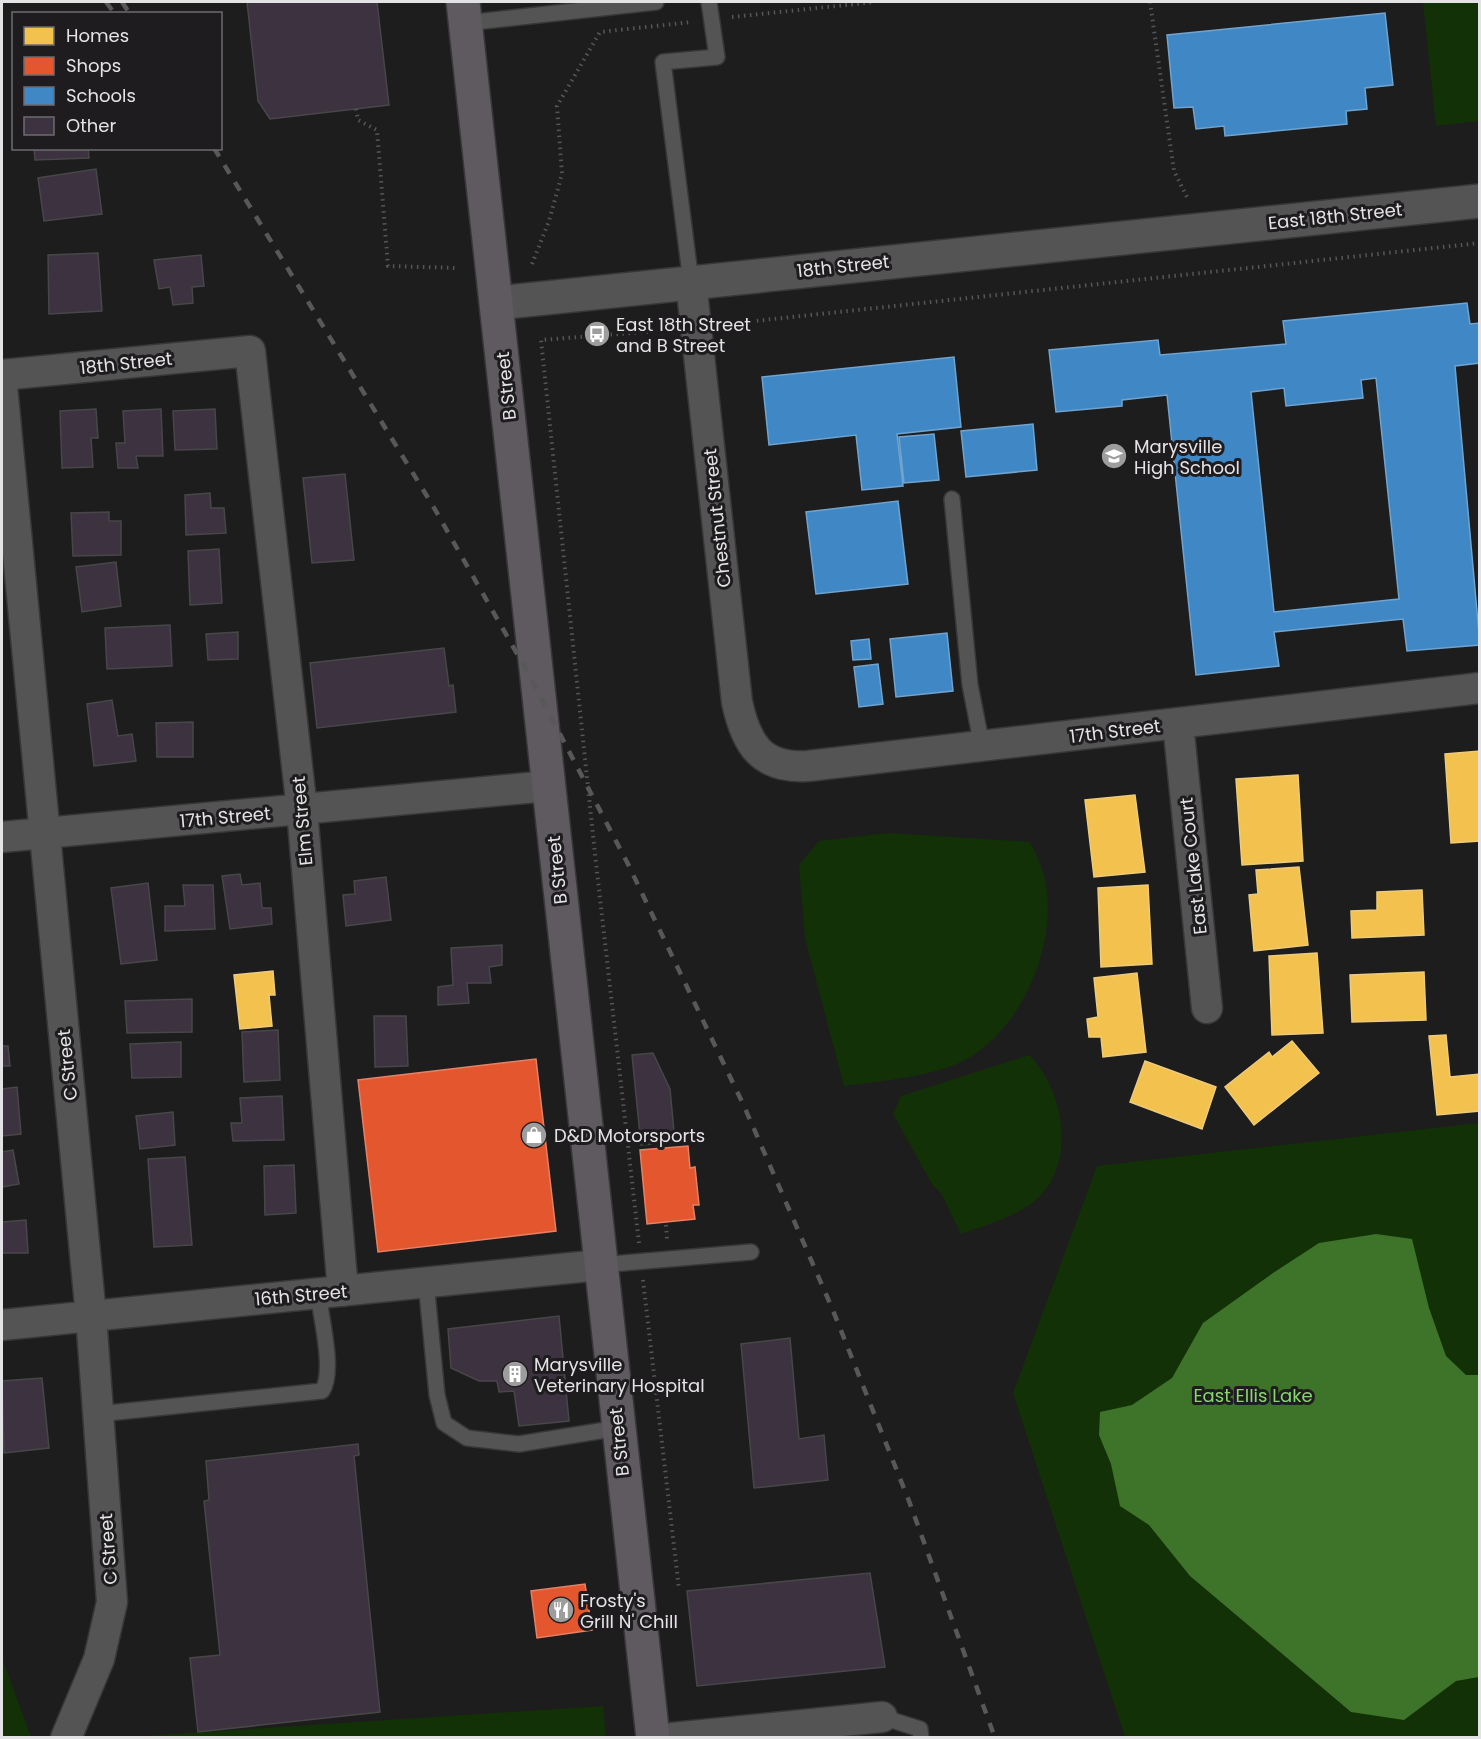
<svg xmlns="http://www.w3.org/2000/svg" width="1481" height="1739" font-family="Poppins,sans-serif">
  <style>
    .green { fill: #133107 }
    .water { fill: #3e732a }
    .homes { fill: #f2c14e; stroke: #eecb7b; stroke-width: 1.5 }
    .shops { fill: #e4572e; stroke: #e48165; stroke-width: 1.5 }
    .schools { fill: #3f88c5; stroke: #70a3ce; stroke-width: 1.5; fill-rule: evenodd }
    .building { fill: #3c3240; stroke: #484748; stroke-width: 1.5 }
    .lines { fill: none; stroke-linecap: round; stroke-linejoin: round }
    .service-casing { stroke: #373737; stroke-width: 18 }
    .minor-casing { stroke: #373737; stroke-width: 33 }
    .tertiary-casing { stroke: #373737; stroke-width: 36 }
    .trunk-casing { stroke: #373737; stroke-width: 36 }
    .path { stroke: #565656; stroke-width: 4; stroke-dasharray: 1.5 4.5; stroke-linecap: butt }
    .service { stroke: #555455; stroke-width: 15 }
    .minor { stroke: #555455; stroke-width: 30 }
    .tertiary { stroke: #555455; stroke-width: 33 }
    .trunk { stroke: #5e5a60; stroke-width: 33 }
    .rail { stroke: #585858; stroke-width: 4.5; stroke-dasharray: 10 10; stroke-linecap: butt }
    .labels { text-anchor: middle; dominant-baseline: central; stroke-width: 6; stroke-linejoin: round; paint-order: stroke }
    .street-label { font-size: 18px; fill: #e3e2e4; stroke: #1e1c1e }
    .poi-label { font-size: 18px; fill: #e3e2e4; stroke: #1e1c1e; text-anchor: start }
    .park-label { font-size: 18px; fill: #88d66e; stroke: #1e1c1e }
  </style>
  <rect width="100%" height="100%" fill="#1d1d1d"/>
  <path class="green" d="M 1423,2 L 1479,2 L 1479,121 L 1436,126 Z
    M 888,833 L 1030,842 C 1036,854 1042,866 1045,880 C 1059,947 1018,1041 952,1066 C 918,1078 880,1081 844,1086 L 805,938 L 799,865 L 819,841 Z
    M 1029,1055 C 1064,1089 1077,1163 1037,1199 C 1016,1217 986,1225 961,1234 L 941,1193 L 932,1184 L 893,1114 L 901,1096 Z
    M 1479,1123 L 1479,1737 L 1125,1737 L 1013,1393 L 1097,1166 Z
    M 2,1658 L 31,1737 L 2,1737 Z
    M 603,1706 L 606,1737 L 113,1738 Z"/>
  <path class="water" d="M 1376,1234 L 1412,1239 L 1429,1308 L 1446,1356 L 1466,1375 L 1479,1375 L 1479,1677 L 1456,1681 L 1404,1720 L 1351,1712 L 1190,1576 L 1149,1525 L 1120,1506 L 1111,1464 L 1099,1435 L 1100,1412 L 1132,1405 L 1172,1378 L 1203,1323 L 1273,1273 L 1319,1243 Z"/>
  <path class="homes" d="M 1480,751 L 1480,841 L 1451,843 L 1445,754 Z
    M 1298,775 L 1303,861 L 1242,865 L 1236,779 Z
    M 1135,795 L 1145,872 L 1094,877 L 1085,800 Z
    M 1299,867 L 1308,945 L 1254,951 L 1249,895 L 1258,894 L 1256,870 Z
    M 1148,885 L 1152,964 L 1101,967 L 1098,888 Z
    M 1422,890 L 1424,935 L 1352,938 L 1351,911 L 1377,910 L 1377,892 Z
    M 1317,953 L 1323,1033 L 1272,1035 L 1269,956 Z
    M 273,971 L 275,995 L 269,995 L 272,1026 L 240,1029 L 234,975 Z
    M 1424,972 L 1426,1020 L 1352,1022 L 1350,975 Z
    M 1137,973 L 1146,1052 L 1103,1057 L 1101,1037 L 1089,1037 L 1087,1019 L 1098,1017 L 1094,978 Z
    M 1446,1035 L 1450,1077 L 1480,1074 L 1480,1111 L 1437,1115 L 1429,1036 Z
    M 1292,1041 L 1319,1073 L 1254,1125 L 1225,1087 L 1269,1052 L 1272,1057 Z
    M 1145,1061 L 1216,1087 L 1202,1129 L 1130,1102 Z"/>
  <path class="shops" d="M 536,1059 L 556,1231 L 378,1252 L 358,1080 Z
    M 688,1146 L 690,1168 L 695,1167 L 699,1205 L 693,1205 L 695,1219 L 647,1224 L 640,1150 Z
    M 585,1584 L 592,1630 L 537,1638 L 531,1591 Z"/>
  <path class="schools" d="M 1385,13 L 1393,85 L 1365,88 L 1367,109 L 1346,111 L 1347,124 L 1225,136 L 1224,126 L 1196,129 L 1193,107 L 1174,108 L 1167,35 Z
    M 1467,303 L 1470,324 L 1480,323 L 1480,363 L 1455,366 L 1480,645 L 1407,651 L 1403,619 L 1274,632 L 1279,666 L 1196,675 L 1167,395 L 1122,400 L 1122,406 L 1056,412 L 1049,350 L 1158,340 L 1160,355 L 1286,344 L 1283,321 ZM 1376,378 L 1399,599 L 1274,612 L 1251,392 L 1284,388 L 1286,406 L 1363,398 L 1361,380 Z
    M 954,357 L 961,427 L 897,434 L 903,486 L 862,490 L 856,435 L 769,445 L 762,377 Z
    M 1033,424 L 1037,470 L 966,477 L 961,431 Z
    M 934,434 L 939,480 L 904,483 L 899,437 Z
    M 898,501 L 908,584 L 816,594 L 806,512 Z
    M 947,633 L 953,691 L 896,697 L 890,639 Z
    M 869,639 L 871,659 L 853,660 L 851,641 Z
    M 878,664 L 883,704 L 859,707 L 854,667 Z"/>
  <path class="building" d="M 247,2 L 377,2 L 389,105 L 270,119 L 258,101 Z
    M 34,148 L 88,148 L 89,158 L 35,160 Z
    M 96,169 L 102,214 L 44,221 L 38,178 Z
    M 98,253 L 102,311 L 49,314 L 48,255 Z
    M 201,255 L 204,286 L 192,287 L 193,303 L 173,305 L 170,287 L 159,289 L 154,260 Z
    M 96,409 L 98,438 L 91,438 L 93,467 L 62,468 L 60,411 Z
    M 161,409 L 163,456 L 136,456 L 138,468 L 118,468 L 116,443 L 125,443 L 123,411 Z
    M 215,409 L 217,449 L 175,450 L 173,411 Z
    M 345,474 L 354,560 L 312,563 L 303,478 Z
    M 210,493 L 211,508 L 224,508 L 226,533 L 186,535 L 185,495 Z
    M 109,512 L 109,521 L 121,521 L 121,555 L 73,556 L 71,513 Z
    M 219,549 L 222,603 L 190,605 L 188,551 Z
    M 116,562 L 121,606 L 82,612 L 76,567 Z
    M 170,625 L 172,666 L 107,669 L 105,628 Z
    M 238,632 L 238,659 L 208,660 L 206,634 Z
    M 444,648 L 449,686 L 453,685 L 456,712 L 317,728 L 310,663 Z
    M 112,700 L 118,736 L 132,734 L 136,761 L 94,766 L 87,704 Z
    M 193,722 L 193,757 L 157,757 L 156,723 Z
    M 240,874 L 242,885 L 260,883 L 262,908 L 271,908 L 272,924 L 230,929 L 222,876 Z
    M 386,877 L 391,920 L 346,926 L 343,895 L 355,894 L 354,881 Z
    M 148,883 L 157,960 L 121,964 L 111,888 Z
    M 183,885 L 213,885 L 215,929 L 165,931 L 165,906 L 185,906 Z
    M 502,945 L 502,965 L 489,967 L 491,983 L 467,983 L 469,1003 L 438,1005 L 438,987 L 453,985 L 451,948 Z
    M 192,999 L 192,1032 L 127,1033 L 125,1001 Z
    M 374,1016 L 406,1016 L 408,1066 L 375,1067 Z
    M 278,1030 L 280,1080 L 244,1082 L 242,1032 Z
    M 181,1042 L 181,1077 L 132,1078 L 130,1044 Z
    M 2,1046 L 8,1046 L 10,1066 L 2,1066 Z
    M 653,1053 L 670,1089 L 675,1142 L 641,1145 L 632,1055 Z
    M 17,1087 L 21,1134 L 2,1136 L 2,1089 Z
    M 282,1096 L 284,1140 L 233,1141 L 231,1123 L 242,1123 L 240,1098 Z
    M 173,1112 L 175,1145 L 140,1149 L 136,1116 Z
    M 13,1150 L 19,1184 L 2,1187 L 2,1152 Z
    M 185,1157 L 192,1245 L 154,1247 L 148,1159 Z
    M 294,1165 L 296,1213 L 265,1215 L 264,1166 Z
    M 26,1220 L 28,1253 L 2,1253 L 2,1222 Z
    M 559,1316 L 569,1421 L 519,1426 L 514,1391 L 499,1392 L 497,1381 L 479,1381 L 451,1368 L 448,1329 Z
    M 790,1338 L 799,1439 L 824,1435 L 828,1480 L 754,1488 L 741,1344 Z
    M 42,1378 L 49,1448 L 4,1453 L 2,1381 Z
    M 358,1444 L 359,1455 L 354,1456 L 380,1712 L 198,1732 L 190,1658 L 220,1655 L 204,1501 L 209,1500 L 206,1461 Z
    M 870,1573 L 885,1667 L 697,1686 L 687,1591 Z"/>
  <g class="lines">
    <g class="service-casing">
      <path id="service" d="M 466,23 L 656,2
        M 691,282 L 663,62 L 717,57 L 709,2
        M 952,499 L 970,685 L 982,746
        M 600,1265 L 751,1252
        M 426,1282 L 437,1395 L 444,1423 L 467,1438 L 519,1444 L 618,1428
        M 98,1414 L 322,1391 C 335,1372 321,1318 318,1293
        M 882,1717 L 920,1729 L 921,1738"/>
    </g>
    <g class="minor-casing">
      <path id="minor" d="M 691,282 L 737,702 C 746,744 761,769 808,766 L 1480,688
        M 2,375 L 250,351 L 302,810 L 343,1291
        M 2,386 L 91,1316 L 112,1602 L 99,1659 L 66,1738
        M 1178,723 L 1207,1008
        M 2,837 L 548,786
        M 2,1325 L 600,1265
        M 672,1738 L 882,1717"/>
    </g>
    <g class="tertiary-casing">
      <path id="tertiary" d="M 497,303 L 1480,201"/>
    </g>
    <g class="trunk-casing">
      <path id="trunk" d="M 463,2 L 653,1738"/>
    </g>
    <path class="path" d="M 1150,2 L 1174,171 L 1187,197
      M 732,17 L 875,2
      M 356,109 L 358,120 L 377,130 L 388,266 L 457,268
      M 532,264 L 549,221 L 562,174 L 557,106 L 600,32 L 692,22
      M 727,324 L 1480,243
      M 666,1225 L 667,1239
      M 639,1243 L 595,854 L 541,340 L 657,331
      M 643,1280 L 679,1589"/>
    <use href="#service" class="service"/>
    <use href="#minor" class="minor"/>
    <use href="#tertiary" class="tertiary"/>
    <use href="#trunk" class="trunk"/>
    <path class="rail" d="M 106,2 L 115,14
      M 122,2 L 130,14
      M 214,148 L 433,506 L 528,673 L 628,864 L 744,1106 L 832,1308 L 909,1501 L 995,1738"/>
  </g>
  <defs>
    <g id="bus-disc" transform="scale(1.35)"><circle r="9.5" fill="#9e9d9e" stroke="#1e1c1e"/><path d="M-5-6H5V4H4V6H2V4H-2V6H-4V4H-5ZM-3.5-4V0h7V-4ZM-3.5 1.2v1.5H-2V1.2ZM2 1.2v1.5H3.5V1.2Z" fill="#fff"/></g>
    <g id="school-disc" transform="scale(1.35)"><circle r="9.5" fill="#9e9d9e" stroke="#1e1c1e"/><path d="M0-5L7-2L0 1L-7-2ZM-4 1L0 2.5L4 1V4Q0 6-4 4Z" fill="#fff"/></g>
    <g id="shop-disc" transform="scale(1.35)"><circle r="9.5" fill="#9e9d9e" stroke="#1e1c1e"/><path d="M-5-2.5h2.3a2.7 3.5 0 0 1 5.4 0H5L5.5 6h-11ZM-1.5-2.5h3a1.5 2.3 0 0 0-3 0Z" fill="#fff"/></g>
    <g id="building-disc" transform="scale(1.35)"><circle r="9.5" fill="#9e9d9e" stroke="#1e1c1e"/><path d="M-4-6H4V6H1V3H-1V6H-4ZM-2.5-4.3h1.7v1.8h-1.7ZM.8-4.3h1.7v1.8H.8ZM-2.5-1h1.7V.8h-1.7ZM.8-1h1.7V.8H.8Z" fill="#fff"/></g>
    <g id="restaurant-disc" transform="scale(1.35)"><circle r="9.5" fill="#9e9d9e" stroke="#1e1c1e"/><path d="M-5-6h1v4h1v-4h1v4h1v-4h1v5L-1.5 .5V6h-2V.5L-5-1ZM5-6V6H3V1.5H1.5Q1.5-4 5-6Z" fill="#fff"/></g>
  </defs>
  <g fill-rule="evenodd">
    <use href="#bus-disc" x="597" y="334"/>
    <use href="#school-disc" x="1114" y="456"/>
    <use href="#shop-disc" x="534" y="1135"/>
    <use href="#building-disc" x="515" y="1374"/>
    <use href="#restaurant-disc" x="561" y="1610"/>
  </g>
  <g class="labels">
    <g class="street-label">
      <text transform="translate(1335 216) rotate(-6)">East 18th Street</text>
      <text transform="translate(843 266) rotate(-6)">18th Street</text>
      <text transform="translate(126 363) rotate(-6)">18th Street</text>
      <text transform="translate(506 386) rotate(-96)">B Street</text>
      <text transform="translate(717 518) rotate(-96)">Chestnut Street</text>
      <text transform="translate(1115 731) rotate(-7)">17th Street</text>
      <text transform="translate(225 817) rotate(-5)">17th Street</text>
      <text transform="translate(302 821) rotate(-95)">Elm Street</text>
      <text transform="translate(1193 866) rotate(-96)">East Lake Court</text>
      <text transform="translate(557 870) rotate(-96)">B Street</text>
      <text transform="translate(67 1065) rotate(-96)">C Street</text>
      <text transform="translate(301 1295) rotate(-5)">16th Street</text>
      <text transform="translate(619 1442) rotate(-96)">B Street</text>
      <text transform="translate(108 1549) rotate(-94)">C Street</text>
    </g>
    <g class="poi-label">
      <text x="616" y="324">East 18th Street<tspan x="616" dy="21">and B Street</tspan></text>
      <text x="1134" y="446">Marysville<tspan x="1134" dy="21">High School</tspan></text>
      <text x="554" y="1135">D&amp;D Motorsports</text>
      <text x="534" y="1364">Marysville<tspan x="534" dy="21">Veterinary Hospital</tspan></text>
      <text x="580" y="1600">Frosty's<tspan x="580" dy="21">Grill N' Chill</tspan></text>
    </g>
    <g class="park-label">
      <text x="1253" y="1395">East Ellis Lake</text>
    </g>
  </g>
  <rect width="1481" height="1739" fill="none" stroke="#e3e2e4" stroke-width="6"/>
  <rect x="12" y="12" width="210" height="138" fill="#1e1c1e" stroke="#6d6b6d" stroke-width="1.5"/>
  <rect x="24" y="27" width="30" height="18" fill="#f2c14e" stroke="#6d6b6d" stroke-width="1.5"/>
  <text x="66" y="42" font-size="18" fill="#e3e2e4">Homes</text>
  <rect x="24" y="57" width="30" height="18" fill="#e4572e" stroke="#6d6b6d" stroke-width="1.5"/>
  <text x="66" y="72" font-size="18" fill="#e3e2e4">Shops</text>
  <rect x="24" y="87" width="30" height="18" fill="#3f88c5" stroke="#6d6b6d" stroke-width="1.5"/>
  <text x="66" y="102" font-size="18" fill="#e3e2e4">Schools</text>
  <rect x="24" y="117" width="30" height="18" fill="#3c3240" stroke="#6d6b6d" stroke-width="1.5"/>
  <text x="66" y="132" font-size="18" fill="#e3e2e4">Other</text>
</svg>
